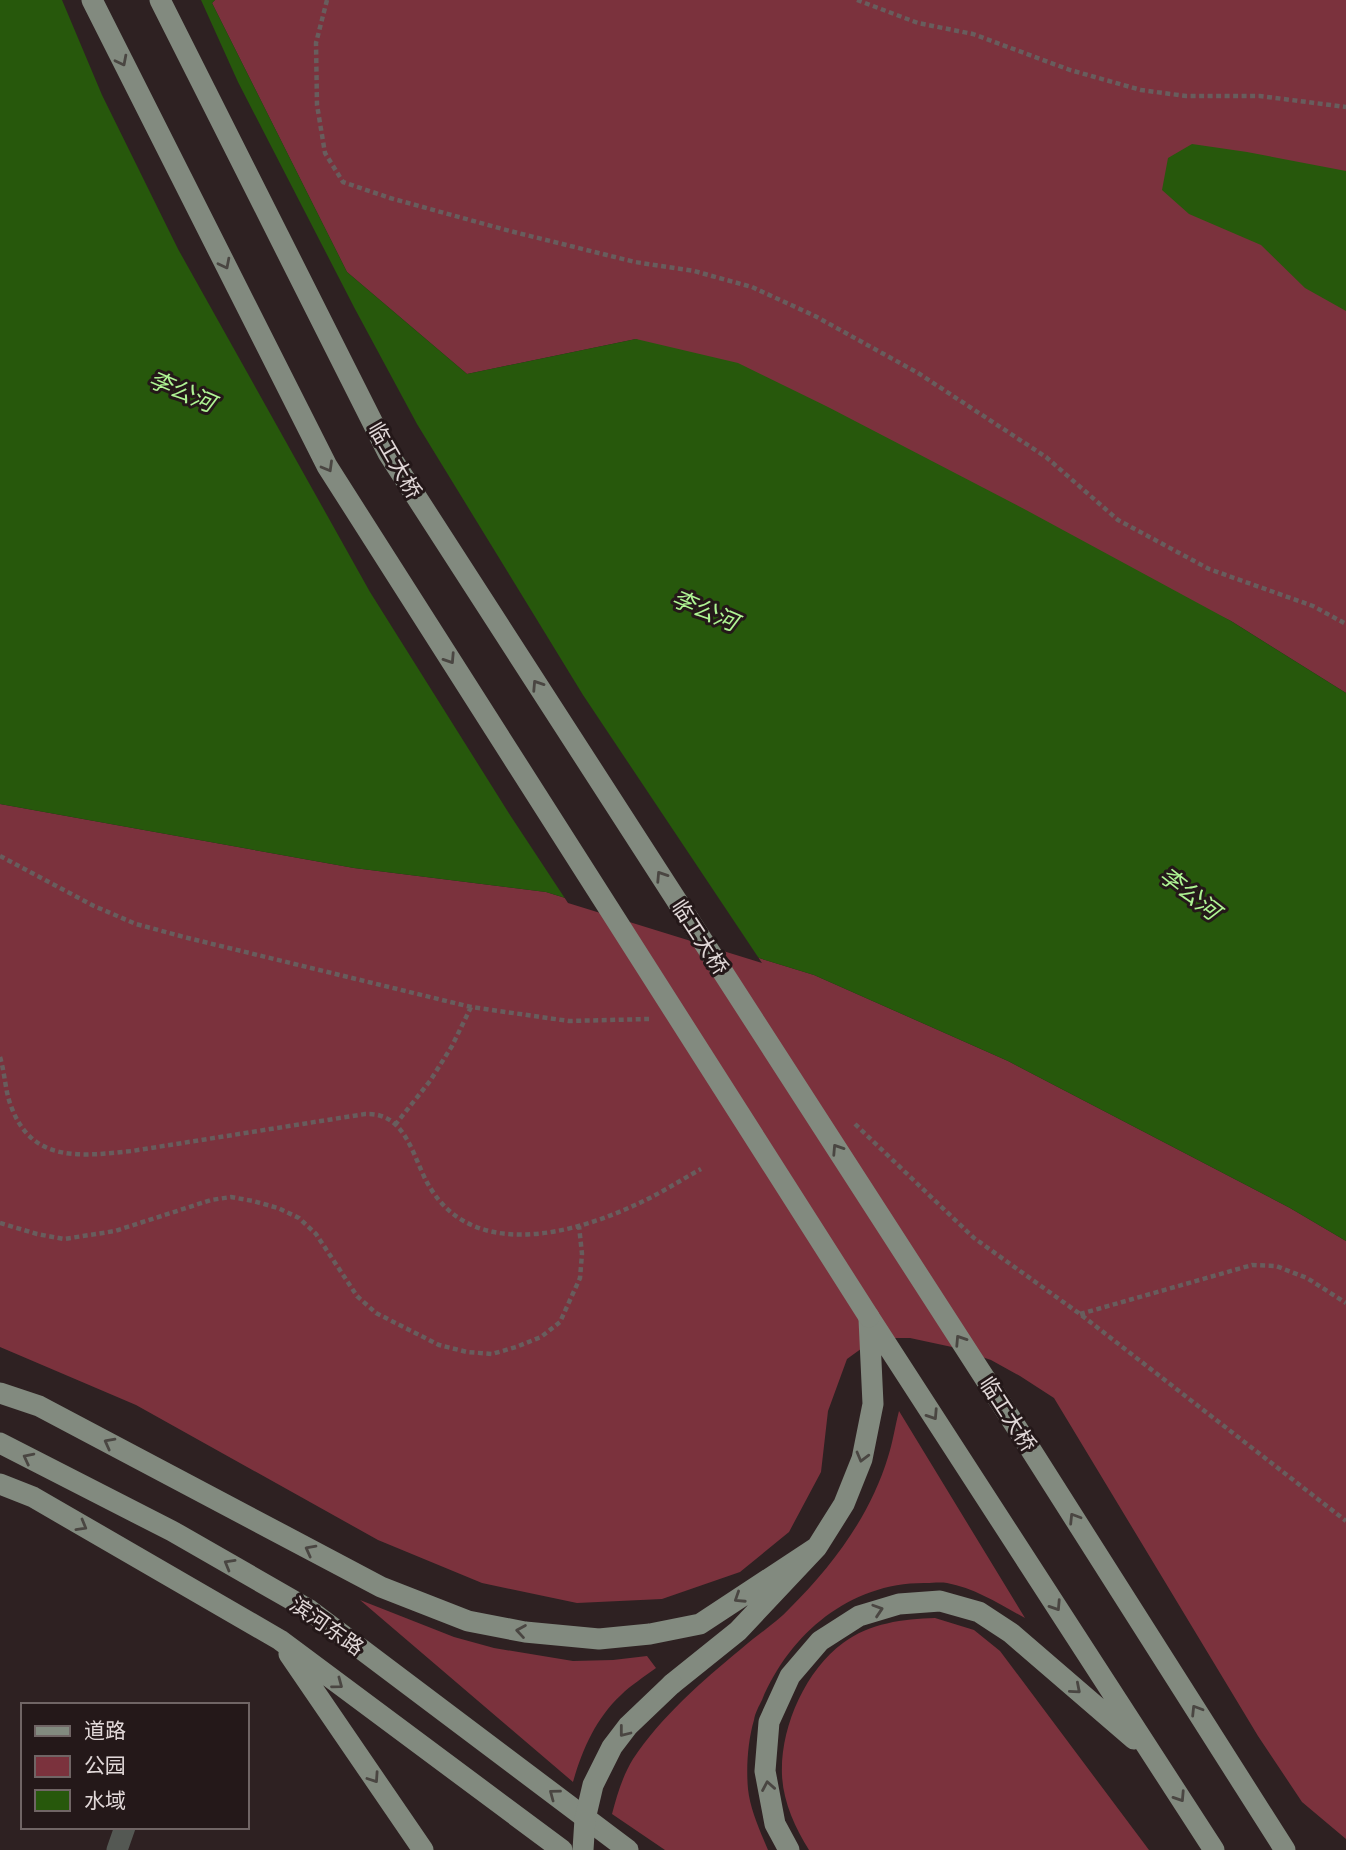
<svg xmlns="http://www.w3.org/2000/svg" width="1346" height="1850" font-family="'Public Sans','Noto Sans SC',sans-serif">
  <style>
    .green { fill: #7b323d }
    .water { fill: #27580c }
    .pier { fill: #2e2122 }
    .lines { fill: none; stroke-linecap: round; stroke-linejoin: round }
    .path { stroke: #685d5d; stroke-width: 4.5; stroke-dasharray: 5 3.5; stroke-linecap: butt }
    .minor { stroke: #545853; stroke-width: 21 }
    .major { stroke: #828a7f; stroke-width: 21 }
    .major-bridge { stroke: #828a7f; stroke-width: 21 }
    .oneway { stroke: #4a4642 }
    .labels { text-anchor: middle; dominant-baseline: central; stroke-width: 6; stroke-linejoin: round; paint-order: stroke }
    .street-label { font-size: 21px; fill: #e1d8d8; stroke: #241819 }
    .water-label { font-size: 23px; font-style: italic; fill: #aff594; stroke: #241819 }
  </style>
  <rect width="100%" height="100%" fill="#2e2122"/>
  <path class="green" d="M 215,0 L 1346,0 L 1346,693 L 1231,621 L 636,339 L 467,374 L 347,272 L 212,3 Z
    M 0,804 L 354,868 L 546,892 L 814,975 L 1008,1061 L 1290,1208 L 1346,1241 L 1346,1839 L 1302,1802 L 1258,1736 L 1054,1398 L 1020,1376 L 991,1360 L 952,1347 L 910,1338 L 876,1338 L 847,1359 L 828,1411 L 821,1472 L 789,1532 L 740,1572 L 662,1599 L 577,1603 L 482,1583 L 378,1540 L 136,1405 L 0,1347 Z
    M 899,1411 L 1025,1618 C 1001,1605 975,1588 947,1583 C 940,1582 932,1583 926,1583 C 851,1582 790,1633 762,1700 C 759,1706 755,1713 754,1720 C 748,1740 746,1767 748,1789 C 750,1809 760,1831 768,1850 L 665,1850 L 612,1814 C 617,1795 623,1775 633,1759 C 661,1717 702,1681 741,1649 C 757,1635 776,1623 790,1608 C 833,1565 870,1516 888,1457 C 893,1442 895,1426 899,1411 Z
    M 360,1600 L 454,1637 L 494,1648 L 573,1661 L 613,1660 L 647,1656 L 656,1668 C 644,1677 631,1685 621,1695 C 596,1718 582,1750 573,1782 Z
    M 935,1618 L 974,1630 L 1000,1651 L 1149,1850 L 809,1850 C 795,1828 783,1801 782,1775 C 780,1728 805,1671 843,1643 C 870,1623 903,1619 935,1618 Z"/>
  <path class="water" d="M 0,0 L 215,0 L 212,3 L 347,272 L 467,374 L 636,339 L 738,363 L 828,407 L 1026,510 L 1231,621 L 1346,693 L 1346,1241 L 1290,1208 L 1008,1061 L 814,975 L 546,892 L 354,868 L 0,804 Z
    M 1192,144 L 1247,152 L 1346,171 L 1346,311 L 1305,288 L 1261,245 L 1189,214 L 1162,190 L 1168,158 Z"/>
  <path class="pier" d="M 62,0 L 201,0 L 238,82 L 355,309 L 417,424 L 583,695 L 762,963 L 568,903 L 510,815 L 370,592 L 178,249 L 102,95 Z"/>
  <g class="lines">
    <path class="path" d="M 327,0 L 316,43 L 317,105 L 325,153 L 343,182 L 390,198 L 510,231 L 635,262 L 694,271 L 752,287 L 815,316 L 918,373 L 1046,457 L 1118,520 L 1209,569 L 1313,606 L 1346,624
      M 857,0 L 918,23 L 973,34 L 1070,70 L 1141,90 L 1186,96 L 1260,96 L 1346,107
      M 0,856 L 94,906 L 136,924 L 188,938 L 471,1007 L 569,1021 L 649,1019
      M 0,1057 C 5,1073 5,1091 11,1106 C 32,1164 82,1156 132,1151 L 365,1114 C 370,1114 376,1114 381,1116 C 410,1125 416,1167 431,1189 C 475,1260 573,1234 635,1205 C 658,1195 679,1181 701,1169
      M 855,1124 L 974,1238 L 1080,1314 L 1346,1521
      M 395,1125 L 430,1081 L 452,1046 L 471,1007
      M 0,1223 L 37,1234 L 64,1239 L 115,1231 L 211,1200 L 231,1197 L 253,1201 L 278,1208 L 299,1218 L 316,1234 L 357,1296 L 376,1313 L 439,1345 L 467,1352 L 492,1354 L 516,1347 L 541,1337 L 560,1322 L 580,1278 L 582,1254 L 579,1226
      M 1080,1314 L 1252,1265 L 1276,1266 L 1307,1278 L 1346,1303"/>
    <path class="minor" d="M 117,1850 L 125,1827"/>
    <path class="major" d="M 869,1317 L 1214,1850
      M 0,1393 L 39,1406 L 381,1587 L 468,1621 L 525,1632 L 599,1639 L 650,1634 L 700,1624 L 817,1547
      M 1024,1439 L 1285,1850
      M 0,1443 L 172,1531 L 308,1609 L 628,1850
      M 0,1484 L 33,1497 L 280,1640 L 562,1850
      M 289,1654 L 423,1850
      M 672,1684 L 738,1631 L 817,1547 L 844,1504 L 862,1459 L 873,1404 L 869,1319
      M 789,1850 L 775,1824 L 765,1771 L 769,1722 L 790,1676 L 820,1641 L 859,1616 L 899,1604 L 940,1601 L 979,1612 L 1011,1633 L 1134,1739"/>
    <path class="major-bridge" d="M 92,0 L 327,466 L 869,1317
      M 160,0 L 388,453 L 1024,1439
      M 583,1850 L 585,1819 L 593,1785 L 612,1747 L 628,1726 L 672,1684"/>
  </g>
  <defs><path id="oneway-chevron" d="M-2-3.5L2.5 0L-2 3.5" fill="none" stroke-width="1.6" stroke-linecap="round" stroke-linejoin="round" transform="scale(1.75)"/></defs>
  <g class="oneway">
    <use href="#oneway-chevron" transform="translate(122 61) rotate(63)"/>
    <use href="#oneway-chevron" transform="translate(225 264) rotate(63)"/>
    <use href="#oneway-chevron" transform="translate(328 467) rotate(60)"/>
    <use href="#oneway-chevron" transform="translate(450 659) rotate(57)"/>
    <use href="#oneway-chevron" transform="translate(537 685) rotate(-123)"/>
    <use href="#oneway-chevron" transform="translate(661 876) rotate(-123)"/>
    <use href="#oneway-chevron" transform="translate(837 1149) rotate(-123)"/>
    <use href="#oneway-chevron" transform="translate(960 1340) rotate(-123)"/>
    <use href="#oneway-chevron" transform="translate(933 1415) rotate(57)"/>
    <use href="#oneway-chevron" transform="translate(109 1443) rotate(-152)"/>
    <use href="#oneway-chevron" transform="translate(862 1457) rotate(105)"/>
    <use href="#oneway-chevron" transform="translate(28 1458) rotate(-153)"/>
    <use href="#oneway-chevron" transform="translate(1074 1518) rotate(-122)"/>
    <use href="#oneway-chevron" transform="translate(82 1526) rotate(30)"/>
    <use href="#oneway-chevron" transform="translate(310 1550) rotate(-152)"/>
    <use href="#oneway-chevron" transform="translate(229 1564) rotate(-150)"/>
    <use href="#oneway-chevron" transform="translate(739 1598) rotate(147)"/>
    <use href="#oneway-chevron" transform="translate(1056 1606) rotate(57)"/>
    <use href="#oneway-chevron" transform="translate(878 1610) rotate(-18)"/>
    <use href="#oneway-chevron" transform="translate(521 1631) rotate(-171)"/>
    <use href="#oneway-chevron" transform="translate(338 1684) rotate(37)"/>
    <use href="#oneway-chevron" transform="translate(1076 1689) rotate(41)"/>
    <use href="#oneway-chevron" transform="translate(1196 1710) rotate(-122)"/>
    <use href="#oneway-chevron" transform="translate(624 1732) rotate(128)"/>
    <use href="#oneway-chevron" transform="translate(374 1778) rotate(56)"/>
    <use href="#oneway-chevron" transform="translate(768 1786) rotate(-100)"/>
    <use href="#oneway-chevron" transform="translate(554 1794) rotate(-143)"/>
    <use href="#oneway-chevron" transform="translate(1180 1797) rotate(57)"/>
  </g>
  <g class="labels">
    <g class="street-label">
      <text transform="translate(395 460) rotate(60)">临工大桥</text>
      <text transform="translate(700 937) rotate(57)">临工大桥</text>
      <text transform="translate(1008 1414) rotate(57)">临工大桥</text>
      <text transform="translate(327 1626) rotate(35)">滨河东路</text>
    </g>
    <g class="water-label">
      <text transform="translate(182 391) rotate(23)">李公河</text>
      <text transform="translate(705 610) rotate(23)">李公河</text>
      <text transform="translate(1190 893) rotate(38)">李公河</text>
    </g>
  </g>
  <rect x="21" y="1703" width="228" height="126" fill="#241819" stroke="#706565" stroke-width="2"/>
  <rect x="35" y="1726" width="35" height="10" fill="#828a7f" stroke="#706565" stroke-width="2"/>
  <text x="84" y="1738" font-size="21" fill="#e1d8d8">道路</text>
  <rect x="35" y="1756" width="35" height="21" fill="#7b323d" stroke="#706565" stroke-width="2"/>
  <text x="84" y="1773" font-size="21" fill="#e1d8d8">公园</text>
  <rect x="35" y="1790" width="35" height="21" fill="#27580c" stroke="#706565" stroke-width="2"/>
  <text x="84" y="1808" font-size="21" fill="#e1d8d8">水域</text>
</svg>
